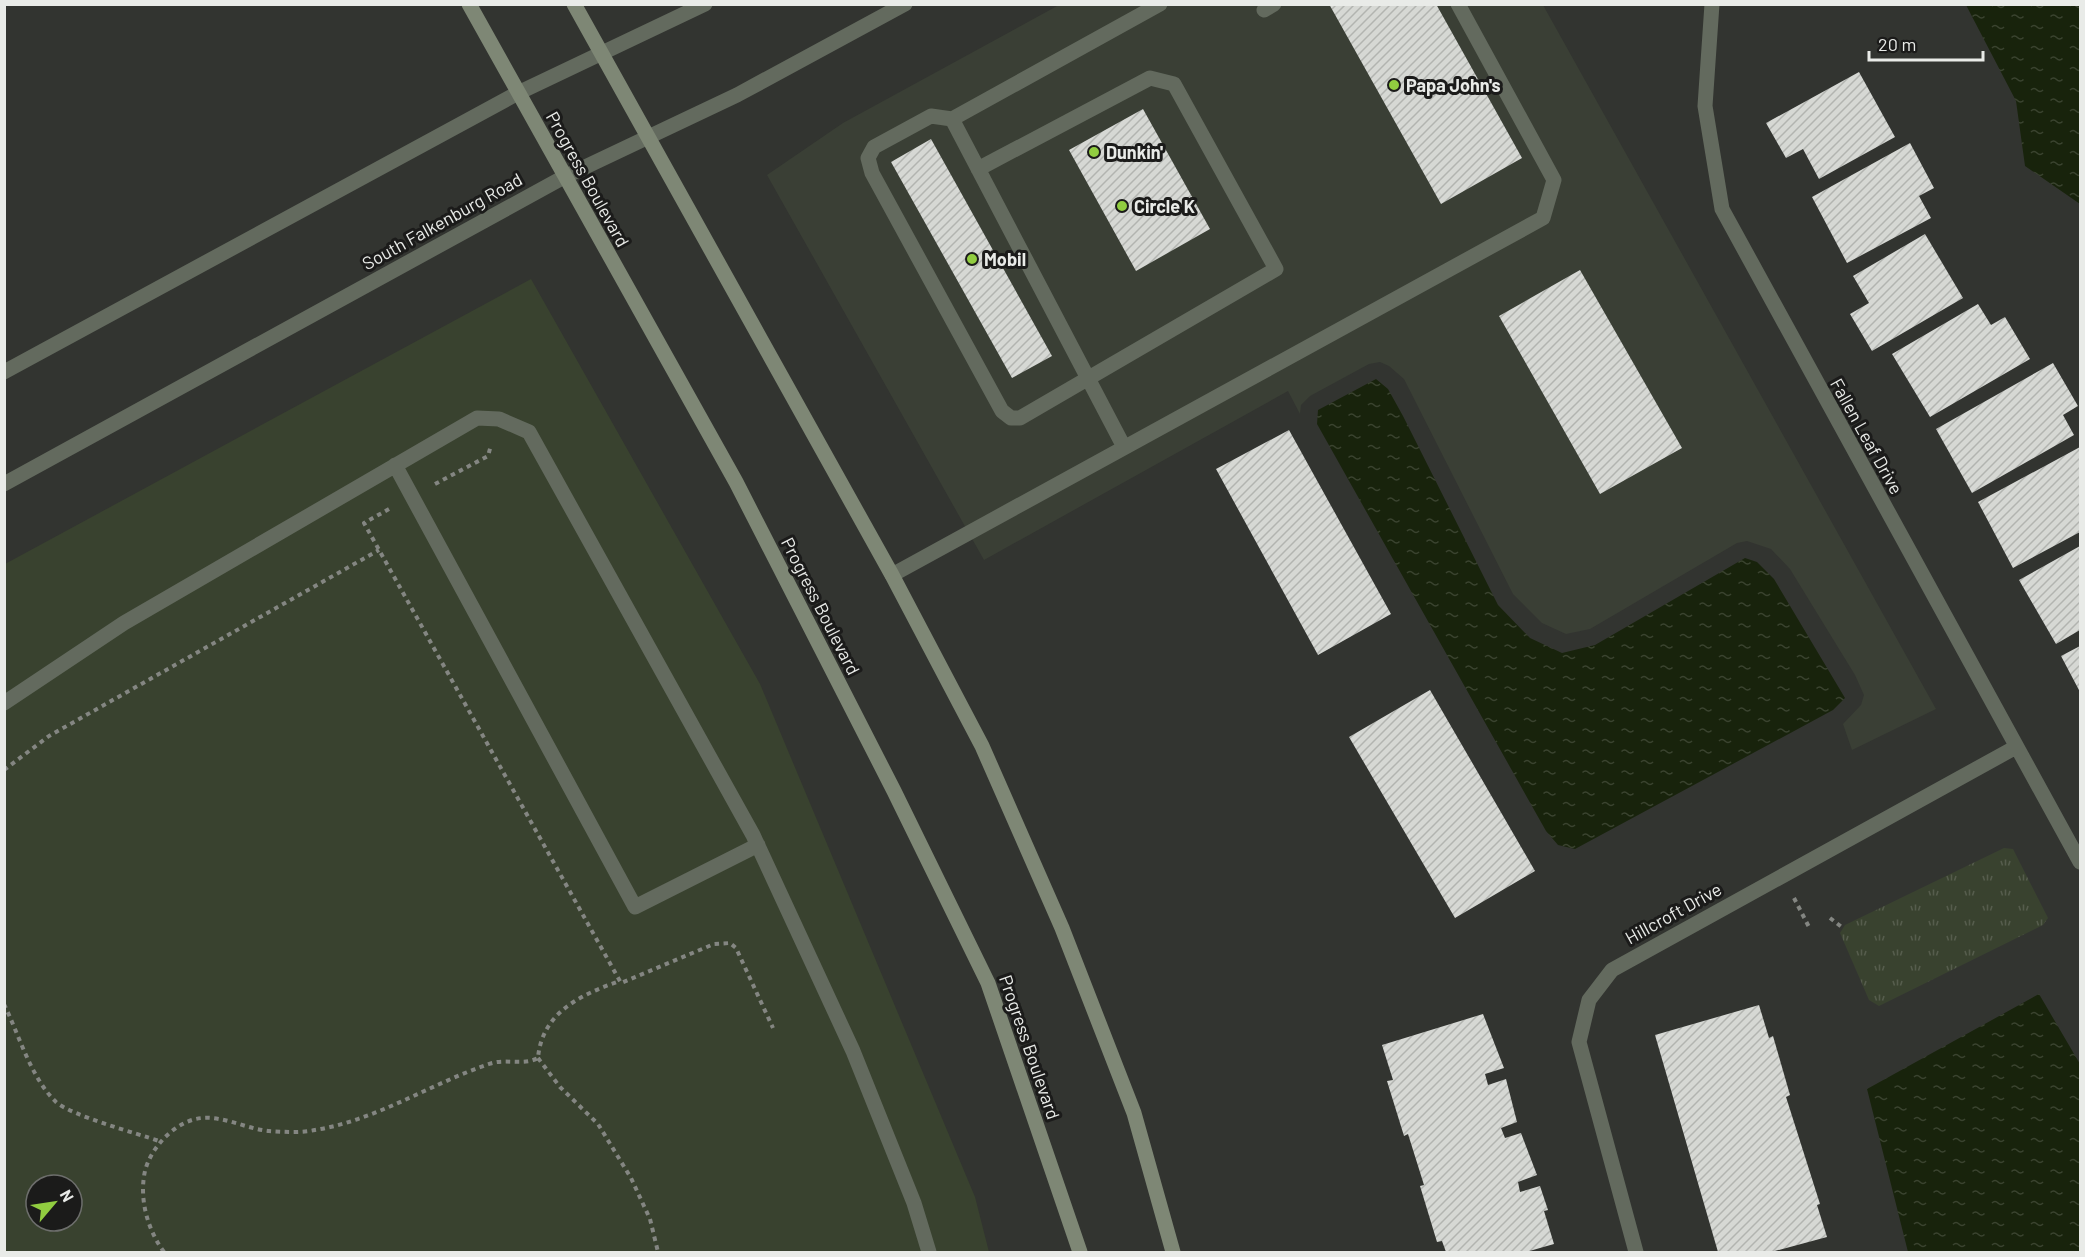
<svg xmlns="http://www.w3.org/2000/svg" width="2085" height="1257" font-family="Barlow,sans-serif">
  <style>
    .built { fill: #3a3f35 }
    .grass { fill: #39422f; fill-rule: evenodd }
    .park { fill: url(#park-tufts) }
    .water { fill: url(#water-ripples) }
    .building { fill: url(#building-hatch) }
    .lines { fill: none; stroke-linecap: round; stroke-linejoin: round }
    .path { stroke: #848682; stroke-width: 4; stroke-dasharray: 4.5 4.5; stroke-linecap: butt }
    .service { stroke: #636a5e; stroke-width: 15 }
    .minor { stroke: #636a5e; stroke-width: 15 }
    .tertiary { stroke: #636a5e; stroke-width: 15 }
    .secondary { stroke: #7e8775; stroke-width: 15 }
    .poi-dot { fill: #91cd40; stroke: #1b1b1a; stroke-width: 2 }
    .labels { text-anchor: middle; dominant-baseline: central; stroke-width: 6; stroke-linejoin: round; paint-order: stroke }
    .poi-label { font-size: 18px; font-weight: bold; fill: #e9ebe8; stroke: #1b1b1a; text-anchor: start }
    .street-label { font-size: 18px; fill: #e9ebe8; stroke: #1b1b1a }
  </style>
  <defs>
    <pattern id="park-tufts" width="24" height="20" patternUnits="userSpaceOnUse" patternTransform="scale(1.5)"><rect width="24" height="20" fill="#39422f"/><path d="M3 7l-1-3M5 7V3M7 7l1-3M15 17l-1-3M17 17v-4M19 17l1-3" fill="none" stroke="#565d4d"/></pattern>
    <pattern id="water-ripples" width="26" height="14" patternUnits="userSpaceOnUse" patternTransform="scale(1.5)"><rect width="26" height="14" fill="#18230c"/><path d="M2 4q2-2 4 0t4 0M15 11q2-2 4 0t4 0" fill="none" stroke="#3a432f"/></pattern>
    <pattern id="building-hatch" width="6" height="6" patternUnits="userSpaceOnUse" patternTransform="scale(1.5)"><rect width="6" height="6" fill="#d6d8d4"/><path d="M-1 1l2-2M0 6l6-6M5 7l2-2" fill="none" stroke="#b2b4b0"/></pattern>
  </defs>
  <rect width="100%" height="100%" fill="#323430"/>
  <path class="built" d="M 1059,5 L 1543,5 L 1936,709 L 1852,750 L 1843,724 L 1861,705 L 1864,695 L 1855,675 L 1790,569 L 1771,549 L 1747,541 L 1737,543 L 1590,629 L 1566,634 L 1542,623 L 1513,594 L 1404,379 L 1389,366 L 1380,362 L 1369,364 L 1310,396 L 1301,405 L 1300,414 L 1288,391 L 984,560 L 767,175 L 843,123 Z"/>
  <path class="grass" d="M 531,279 L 760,684 L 975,1197 L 989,1252 L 5,1252 L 5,564 ZM 36,1185 L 72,1185 L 72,1221 L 36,1221 Z"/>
  <path class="park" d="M 2004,848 L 2013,849 L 2048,918 L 2043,925 L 1879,1006 L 1869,1000 L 1840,933 L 1845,925 Z"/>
  <path class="water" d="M 1966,5 L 2080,5 L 2080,204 L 2025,166 L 2016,101 Z
    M 1376,379 L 1388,389 L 1403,416 L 1498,605 L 1530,638 L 1562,653 L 1595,645 L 1745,558 L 1757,562 L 1774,579 L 1845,698 L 1833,710 L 1575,849 L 1558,845 L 1546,831 L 1317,424 L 1318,410 Z
    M 2039,994 L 2080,1064 L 2080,1252 L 1908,1252 L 1867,1089 Z"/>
  <path class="building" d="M 1329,4 L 1436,4 L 1522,158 L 1441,204 Z
    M 1859,72 L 1895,137 L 1819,179 L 1803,149 L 1786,158 L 1766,123 Z
    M 1143,109 L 1210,229 L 1136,271 L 1069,150 Z
    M 931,139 L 1052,356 L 1012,378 L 891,162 Z
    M 1910,143 L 1934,188 L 1919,196 L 1931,218 L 1847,263 L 1812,197 Z
    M 1925,234 L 1963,298 L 1872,351 L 1850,314 L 1869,303 L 1853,276 Z
    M 1580,270 L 1682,448 L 1600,494 L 1499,316 Z
    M 1978,304 L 1991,325 L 2005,317 L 2030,359 L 1930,417 L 1892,354 Z
    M 2053,363 L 2078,406 L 2063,415 L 2074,435 L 1972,493 L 1936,429 Z
    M 1289,430 L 1391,614 L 1318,655 L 1216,469 Z
    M 2080,447 L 2080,532 L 2013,568 L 1978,502 Z
    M 2080,546 L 2080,630 L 2056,644 L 2019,580 Z
    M 2080,646 L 2080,692 L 2061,656 Z
    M 1430,690 L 1535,871 L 1455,918 L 1349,737 Z
    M 1759,1005 L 1769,1038 L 1773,1036 L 1790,1095 L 1786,1097 L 1820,1204 L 1817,1205 L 1827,1237 L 1771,1252 L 1718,1252 L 1655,1035 Z
    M 1483,1014 L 1504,1068 L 1485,1074 L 1488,1085 L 1506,1079 L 1517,1122 L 1501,1128 L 1505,1138 L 1521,1133 L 1537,1175 L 1518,1182 L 1520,1192 L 1540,1186 L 1548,1210 L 1544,1211 L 1554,1244 L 1526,1252 L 1446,1252 L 1442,1241 L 1437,1242 L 1420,1186 L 1424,1185 L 1408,1134 L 1404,1136 L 1387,1081 L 1393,1080 L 1382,1045 Z"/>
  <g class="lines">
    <path class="path" d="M 435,484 L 488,456 L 491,445
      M 389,509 L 364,523 L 621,983 L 714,944 L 730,943 L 736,948 L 773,1028
      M 4,770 L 49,736 L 379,550
      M 1794,898 L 1810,929
      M 1830,918 L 1843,928
      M 4,1004 C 19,1035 31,1078 56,1102 C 72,1116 136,1133 159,1141
      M 538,1058 L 560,1087 L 598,1124 L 631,1178 L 650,1219 L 658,1252
      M 164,1252 C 147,1229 139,1198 145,1171 C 151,1147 176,1120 202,1118 C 224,1116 247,1129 269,1131 C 283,1132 301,1133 315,1130 C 377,1120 430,1084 489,1064 C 505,1058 523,1066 538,1058 C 542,1012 582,994 620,981"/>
    <path class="service" d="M 1264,10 L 1274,4
      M 952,119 L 1124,447
      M 978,169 L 1150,78 L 1174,84 L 1276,269 L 1020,418 L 1011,418 L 1002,411 L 872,173 L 868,158 L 874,147 L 931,116 L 952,119 L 1160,4
      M 395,465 L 635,907 L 758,845
      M 892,575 L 1543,218 L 1554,180 L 1458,4
      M 4,703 L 124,623 L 477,418 L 499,419 L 529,432 L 753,835 L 853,1051 L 914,1203 L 929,1252"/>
    <path class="minor" d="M 1712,4 L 1705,106 L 1722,209 L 2080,862
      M 1636,1252 L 1579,1042 L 1589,1000 L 1612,970 L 2016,747"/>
    <path class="tertiary" d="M 4,372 L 518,93 L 705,4
      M 4,484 L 564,177 L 737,95 L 905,4"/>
    <path class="secondary" d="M 469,4 L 736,482 L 894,791 L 988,983 L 1080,1252
      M 574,4 L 892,575 L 982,746 L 1062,928 L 1134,1113 L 1173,1252"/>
  </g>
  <g class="poi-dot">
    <circle cx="1394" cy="85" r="6"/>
    <circle cx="1094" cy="152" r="6"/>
    <circle cx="1122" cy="206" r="6"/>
    <circle cx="972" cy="259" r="6"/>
  </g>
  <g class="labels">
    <g class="poi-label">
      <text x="1406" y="85">Papa John's</text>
      <text x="1106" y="152">Dunkin'</text>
      <text x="1134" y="206">Circle K</text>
      <text x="984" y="259">Mobil</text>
    </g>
    <g class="street-label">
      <text transform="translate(588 179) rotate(61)">Progress Boulevard</text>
      <text transform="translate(442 221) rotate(-29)">South Falkenburg Road</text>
      <text transform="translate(1867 436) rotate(61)">Fallen Leaf Drive</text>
      <text transform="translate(821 606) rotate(63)">Progress Boulevard</text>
      <text transform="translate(1673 913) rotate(-29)">Hillcroft Drive</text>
      <text transform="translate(1030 1047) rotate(71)">Progress Boulevard</text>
    </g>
  </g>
  <rect width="2085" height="1257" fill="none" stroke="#e9ebe8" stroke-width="12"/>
  <g transform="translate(54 1203) rotate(61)"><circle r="28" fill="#1b1b1a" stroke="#6d6e6c" stroke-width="1.5"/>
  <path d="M0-4.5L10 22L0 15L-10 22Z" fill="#91cd40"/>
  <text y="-9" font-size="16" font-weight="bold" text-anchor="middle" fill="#e9ebe8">N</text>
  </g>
  <path d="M1869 51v9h114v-9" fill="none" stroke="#e9ebe8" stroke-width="3"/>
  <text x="1878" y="51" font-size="18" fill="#e9ebe8" stroke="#1b1b1a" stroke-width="4.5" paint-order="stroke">20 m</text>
</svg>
